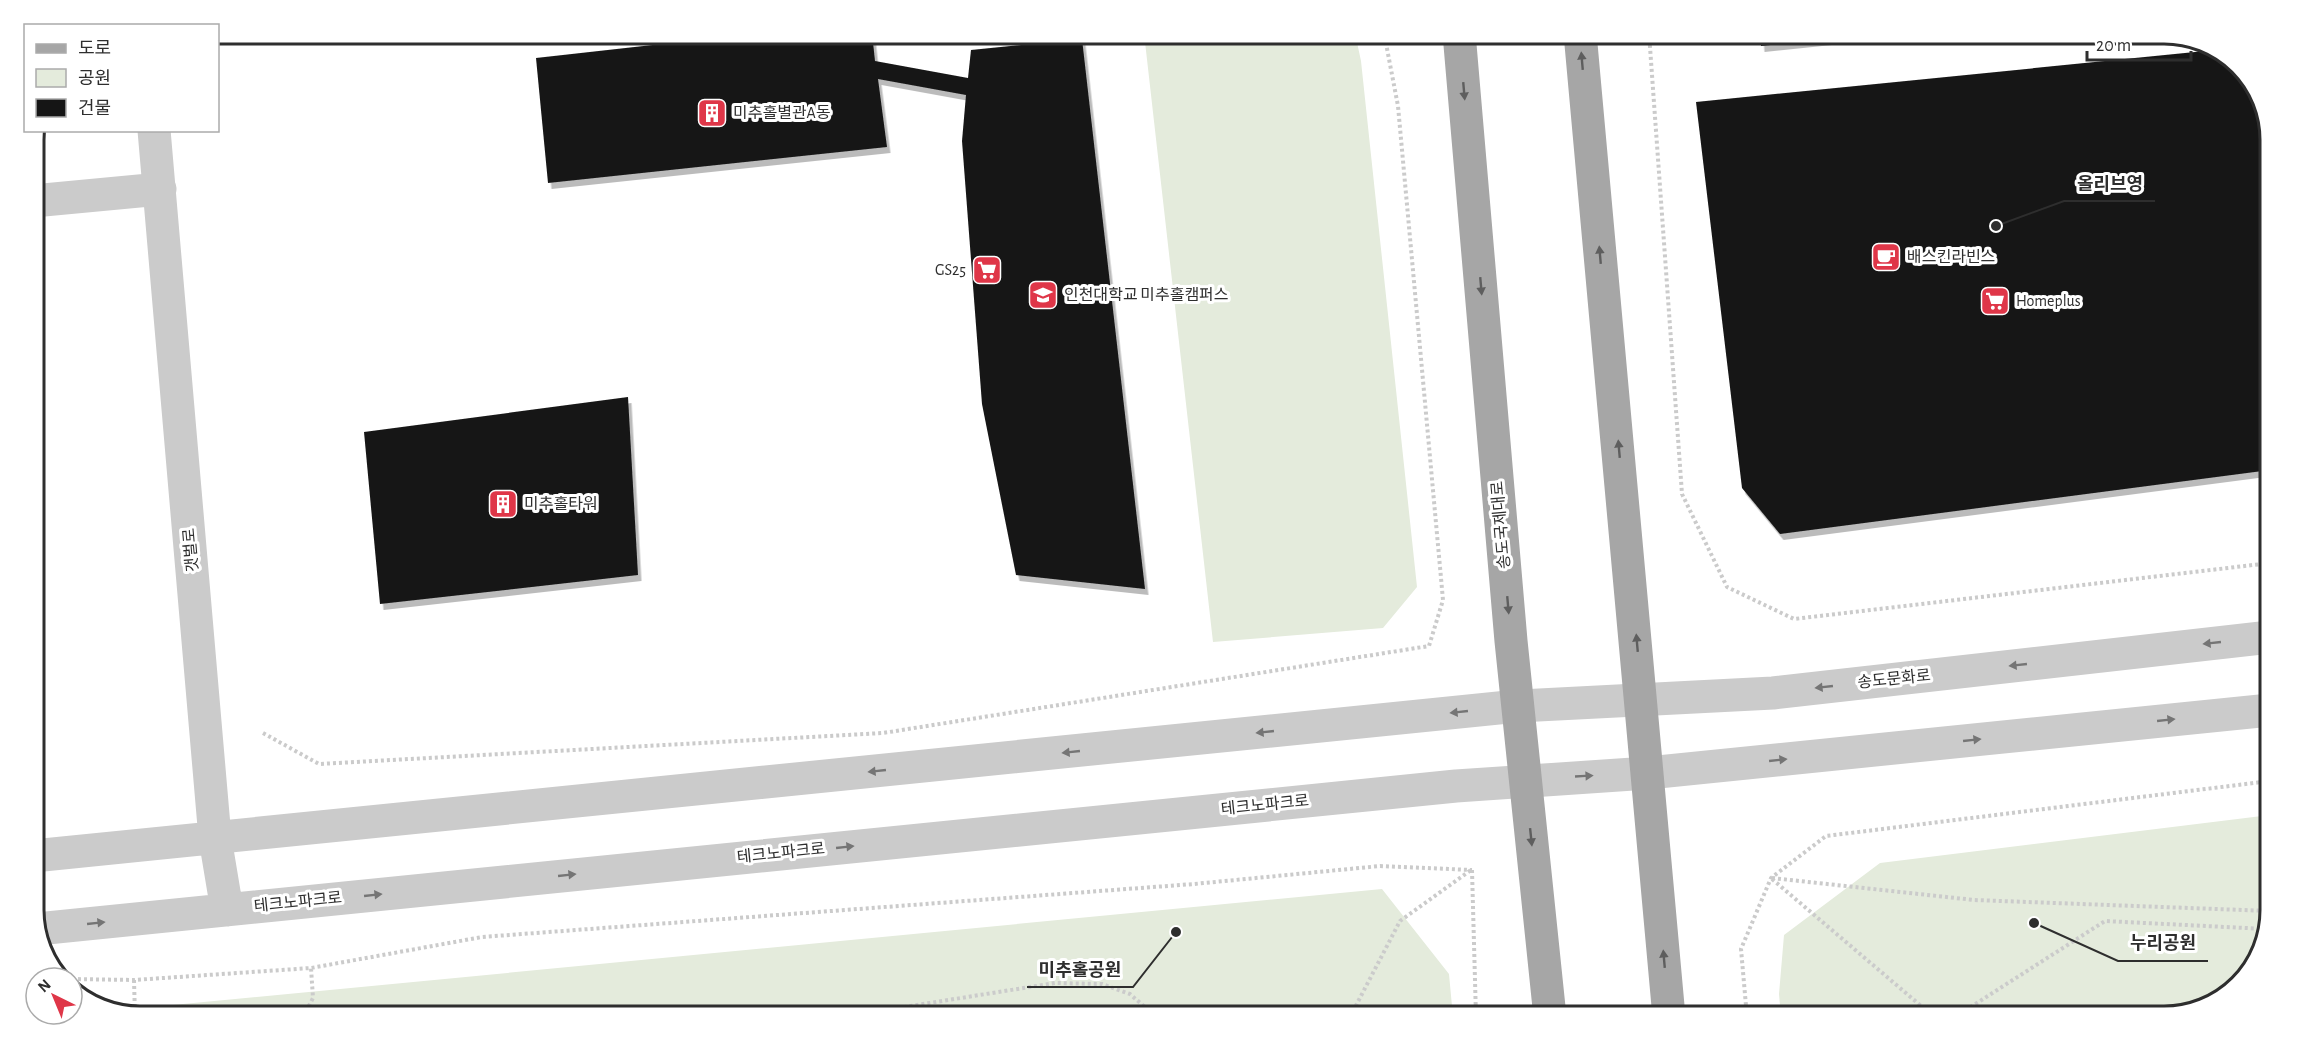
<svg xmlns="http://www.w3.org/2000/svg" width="2303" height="1050" font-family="'Alegreya Sans','Noto Sans KR',sans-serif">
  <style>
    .green { fill: #e4ebdc }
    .building { fill: #151515; filter: url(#shadow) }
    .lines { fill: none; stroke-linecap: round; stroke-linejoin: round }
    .path { stroke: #cbcbcb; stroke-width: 4; stroke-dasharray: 3 3; stroke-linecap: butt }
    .minor { stroke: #cbcbcb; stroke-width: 33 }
    .major { stroke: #a6a6a6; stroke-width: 33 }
    .oneway { fill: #5e5e5e }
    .oneway2 { fill: #757575 }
    .labels { text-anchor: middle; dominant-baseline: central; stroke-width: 6; stroke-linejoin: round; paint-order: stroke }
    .poi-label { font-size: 16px; fill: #2e2e2e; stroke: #fff; text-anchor: start }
    .street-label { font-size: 16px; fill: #2e2e2e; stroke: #fff }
    .rim { fill: none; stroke: #2e2e2e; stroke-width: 3 }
    .leader { fill: none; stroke: #2e2e2e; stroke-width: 2 }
    .callout-dot { fill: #2e2e2e; stroke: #fff; stroke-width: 2 }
    .callout-label { font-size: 18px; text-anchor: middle; font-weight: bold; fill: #2e2e2e; stroke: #fff; stroke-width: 6; stroke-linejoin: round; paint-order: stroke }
  </style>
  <defs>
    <filter id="shadow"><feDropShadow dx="3.5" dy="6" stdDeviation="0" flood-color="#0004"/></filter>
  </defs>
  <rect width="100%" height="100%" fill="#fff"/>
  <path class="green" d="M 1144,33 L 1355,33 L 1361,61 L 1417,587 L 1383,628 L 1213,642 Z
    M 2270,815 L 2270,910 L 2262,951 L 2222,999 L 2164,1017 L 1781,1017 L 1779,994 L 1784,935 L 1880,863 Z
    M 1382,889 L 1449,974 L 1453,1017 L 140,1017 L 110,1011 Z"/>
  <path class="building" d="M 760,33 L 872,33 L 875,61 L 968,78 L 971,50 L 1082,39 L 1145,589 L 1016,575 L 982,404 L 962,141 L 966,95 L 878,79 L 887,147 L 548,183 L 536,58 Z
    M 1760,33 L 1867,33 L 1867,35 L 1761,46 Z
    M 2215,50 L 2252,80 L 2270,133 L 2270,470 L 1780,534 L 1742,488 L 1696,102 Z
    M 628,397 L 638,575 L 380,604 L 364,432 Z"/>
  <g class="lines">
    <path class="path" d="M 1649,33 L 1682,494 L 1727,587 L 1794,619 L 2270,563
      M 263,733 L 319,764 L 883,733 L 1429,646 L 1443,600 L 1398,106 L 1384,33
      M 1472,870 L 1476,1017
      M 1772,878 L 1974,900 L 2270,911
      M 1772,879 L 1934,1017
      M 72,979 L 134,980 L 311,968 L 482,937 L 1194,884 L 1380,866 L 1472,870
      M 134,980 L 135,1016
      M 303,1017 L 313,998 L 311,968
      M 317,1017 L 355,1017
      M 760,1017 L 898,1008 L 1055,983 L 1102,984 L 1130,994 L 1156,1017
      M 1350,1017 L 1400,921 L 1471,870
      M 1747,1017 L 1741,949 L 1771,878 L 1826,836 L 2270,781
      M 1955,1017 L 2105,921 L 2266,929"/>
    <path class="minor" d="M 154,130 L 215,838 L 227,910
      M 33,201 L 160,189
      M 33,856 L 1518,706 L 1773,693 L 2270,637
      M 37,929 L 1456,786 L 1648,773 L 2270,710"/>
    <path class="major" d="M 1459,33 L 1511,641 L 1550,1017
      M 1580,33 L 1669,1017"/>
  </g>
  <defs><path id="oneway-solid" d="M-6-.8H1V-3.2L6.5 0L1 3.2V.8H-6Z" transform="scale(1.5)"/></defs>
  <g class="oneway">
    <use href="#oneway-solid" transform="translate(1582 61) rotate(-95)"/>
    <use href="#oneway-solid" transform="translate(1464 91) rotate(85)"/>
    <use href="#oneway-solid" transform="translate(1600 255) rotate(-95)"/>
    <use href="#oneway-solid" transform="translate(1481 286) rotate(85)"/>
    <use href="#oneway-solid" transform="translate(1619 449) rotate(-95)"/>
    <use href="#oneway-solid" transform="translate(1508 605) rotate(85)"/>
    <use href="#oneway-solid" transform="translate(1637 643) rotate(-95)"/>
    <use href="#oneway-solid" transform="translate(1531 837) rotate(84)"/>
    <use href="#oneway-solid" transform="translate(1664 959) rotate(-95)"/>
  </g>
  <g class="oneway2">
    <use href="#oneway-solid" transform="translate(2212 643) rotate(174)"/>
    <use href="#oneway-solid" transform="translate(2018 665) rotate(174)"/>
    <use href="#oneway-solid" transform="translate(1824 687) rotate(174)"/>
    <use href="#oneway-solid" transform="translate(1459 712) rotate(174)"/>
    <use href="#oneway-solid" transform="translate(2166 720) rotate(-6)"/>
    <use href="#oneway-solid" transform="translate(1265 732) rotate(174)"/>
    <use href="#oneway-solid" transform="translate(1972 740) rotate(-6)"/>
    <use href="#oneway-solid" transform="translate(1071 752) rotate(174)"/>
    <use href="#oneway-solid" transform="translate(1778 760) rotate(-6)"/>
    <use href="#oneway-solid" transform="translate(877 771) rotate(174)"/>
    <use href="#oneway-solid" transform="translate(1584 776) rotate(-3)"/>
    <use href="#oneway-solid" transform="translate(845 847) rotate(-6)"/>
    <use href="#oneway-solid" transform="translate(567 875) rotate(-6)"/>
    <use href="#oneway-solid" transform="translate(373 895) rotate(-6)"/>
    <use href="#oneway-solid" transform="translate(96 923) rotate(-6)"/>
  </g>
  <defs>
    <g id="building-square" transform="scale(1.5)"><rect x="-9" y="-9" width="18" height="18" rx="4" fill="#df3648" stroke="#fff"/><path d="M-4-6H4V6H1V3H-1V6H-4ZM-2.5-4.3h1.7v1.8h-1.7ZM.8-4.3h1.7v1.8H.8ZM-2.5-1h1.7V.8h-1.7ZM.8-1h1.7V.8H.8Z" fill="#fff"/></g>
    <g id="cafe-square" transform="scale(1.5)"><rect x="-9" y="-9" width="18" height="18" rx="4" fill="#df3648" stroke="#fff"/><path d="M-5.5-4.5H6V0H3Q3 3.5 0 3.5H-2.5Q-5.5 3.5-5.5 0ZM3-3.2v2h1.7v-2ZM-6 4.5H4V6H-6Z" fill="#fff"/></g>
    <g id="supermarket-square" transform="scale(1.5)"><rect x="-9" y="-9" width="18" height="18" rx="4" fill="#df3648" stroke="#fff"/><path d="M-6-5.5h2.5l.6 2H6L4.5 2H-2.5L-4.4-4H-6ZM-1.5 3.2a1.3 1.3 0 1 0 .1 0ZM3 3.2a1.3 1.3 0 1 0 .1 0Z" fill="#fff"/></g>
    <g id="university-square" transform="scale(1.5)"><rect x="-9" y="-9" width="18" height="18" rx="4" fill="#df3648" stroke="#fff"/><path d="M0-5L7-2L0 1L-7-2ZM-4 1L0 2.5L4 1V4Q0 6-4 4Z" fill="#fff"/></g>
  </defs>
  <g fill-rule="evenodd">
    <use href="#building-square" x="712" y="113"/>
    <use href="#cafe-square" x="1886" y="257"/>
    <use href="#supermarket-square" x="987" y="270"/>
    <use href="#university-square" x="1043" y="295"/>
    <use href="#supermarket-square" x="1995" y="301"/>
    <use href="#building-square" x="503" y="504"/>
  </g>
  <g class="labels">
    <g class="poi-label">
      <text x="733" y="113">미추홀별관A동</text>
      <text x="1907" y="257">배스킨라빈스</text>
      <text x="966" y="270" text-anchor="end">GS25</text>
      <text x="1064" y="295">인천대학교 미추홀캠퍼스</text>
      <text x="2016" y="301">Homeplus</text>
      <text x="524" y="504">미추홀타워</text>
    </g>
    <g class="street-label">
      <text transform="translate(1501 525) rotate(-95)">송도국제대로</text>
      <text transform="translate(191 550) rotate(-95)">갯벌로</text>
      <text transform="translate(1894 679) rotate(-6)">송도문화로</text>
      <text transform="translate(1265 805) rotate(-6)">테크노파크로</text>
      <text transform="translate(781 853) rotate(-6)">테크노파크로</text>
      <text transform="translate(298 902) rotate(-6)">테크노파크로</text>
    </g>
  </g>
  <path d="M0 0H2303V1050H0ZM140 44H2164A96 96 0 0 1 2260 140V910A96 96 0 0 1 2164 1006H140A96 96 0 0 1 44 910V140A96 96 0 0 1 140 44Z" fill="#fff" fill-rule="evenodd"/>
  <path class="rim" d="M140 44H2164A96 96 0 0 1 2260 140V910A96 96 0 0 1 2164 1006H140A96 96 0 0 1 44 910V140A96 96 0 0 1 140 44Z"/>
  <path class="leader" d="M1996 226L2064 201H2155M2034 923L2118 961H2208M1176 932L1133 987H1027"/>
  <g class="callout-dot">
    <circle cx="1996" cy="226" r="6"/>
    <circle cx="2034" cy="923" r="6"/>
    <circle cx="1176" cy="932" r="6"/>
  </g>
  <g class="callout-label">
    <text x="2110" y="190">올리브영</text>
    <text x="2163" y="949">누리공원</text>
    <text x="1080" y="976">미추홀공원</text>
  </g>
  <rect x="24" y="24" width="195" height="108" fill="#ffffff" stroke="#ababab" stroke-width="1.5"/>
  <rect x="36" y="44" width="30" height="9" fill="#a6a6a6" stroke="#ababab" stroke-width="1.5"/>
  <text x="78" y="54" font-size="18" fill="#2e2e2e">도로</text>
  <rect x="36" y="69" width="30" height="18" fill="#e4ebdc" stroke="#ababab" stroke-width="1.5"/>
  <text x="78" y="84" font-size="18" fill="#2e2e2e">공원</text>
  <rect x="36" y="99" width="30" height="18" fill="#151515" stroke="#ababab" stroke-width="1.5"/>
  <text x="78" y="114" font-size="18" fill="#2e2e2e">건물</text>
  <g transform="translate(54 996) rotate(317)"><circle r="28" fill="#ffffff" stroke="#ababab" stroke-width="1.5"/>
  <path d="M0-4.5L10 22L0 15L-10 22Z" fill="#df3648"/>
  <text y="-9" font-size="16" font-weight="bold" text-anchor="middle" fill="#2e2e2e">N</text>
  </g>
  <path d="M2087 51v9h104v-9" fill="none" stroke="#2e2e2e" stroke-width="3"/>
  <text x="2096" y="51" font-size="18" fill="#2e2e2e" stroke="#ffffff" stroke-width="4.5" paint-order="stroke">20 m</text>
</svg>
